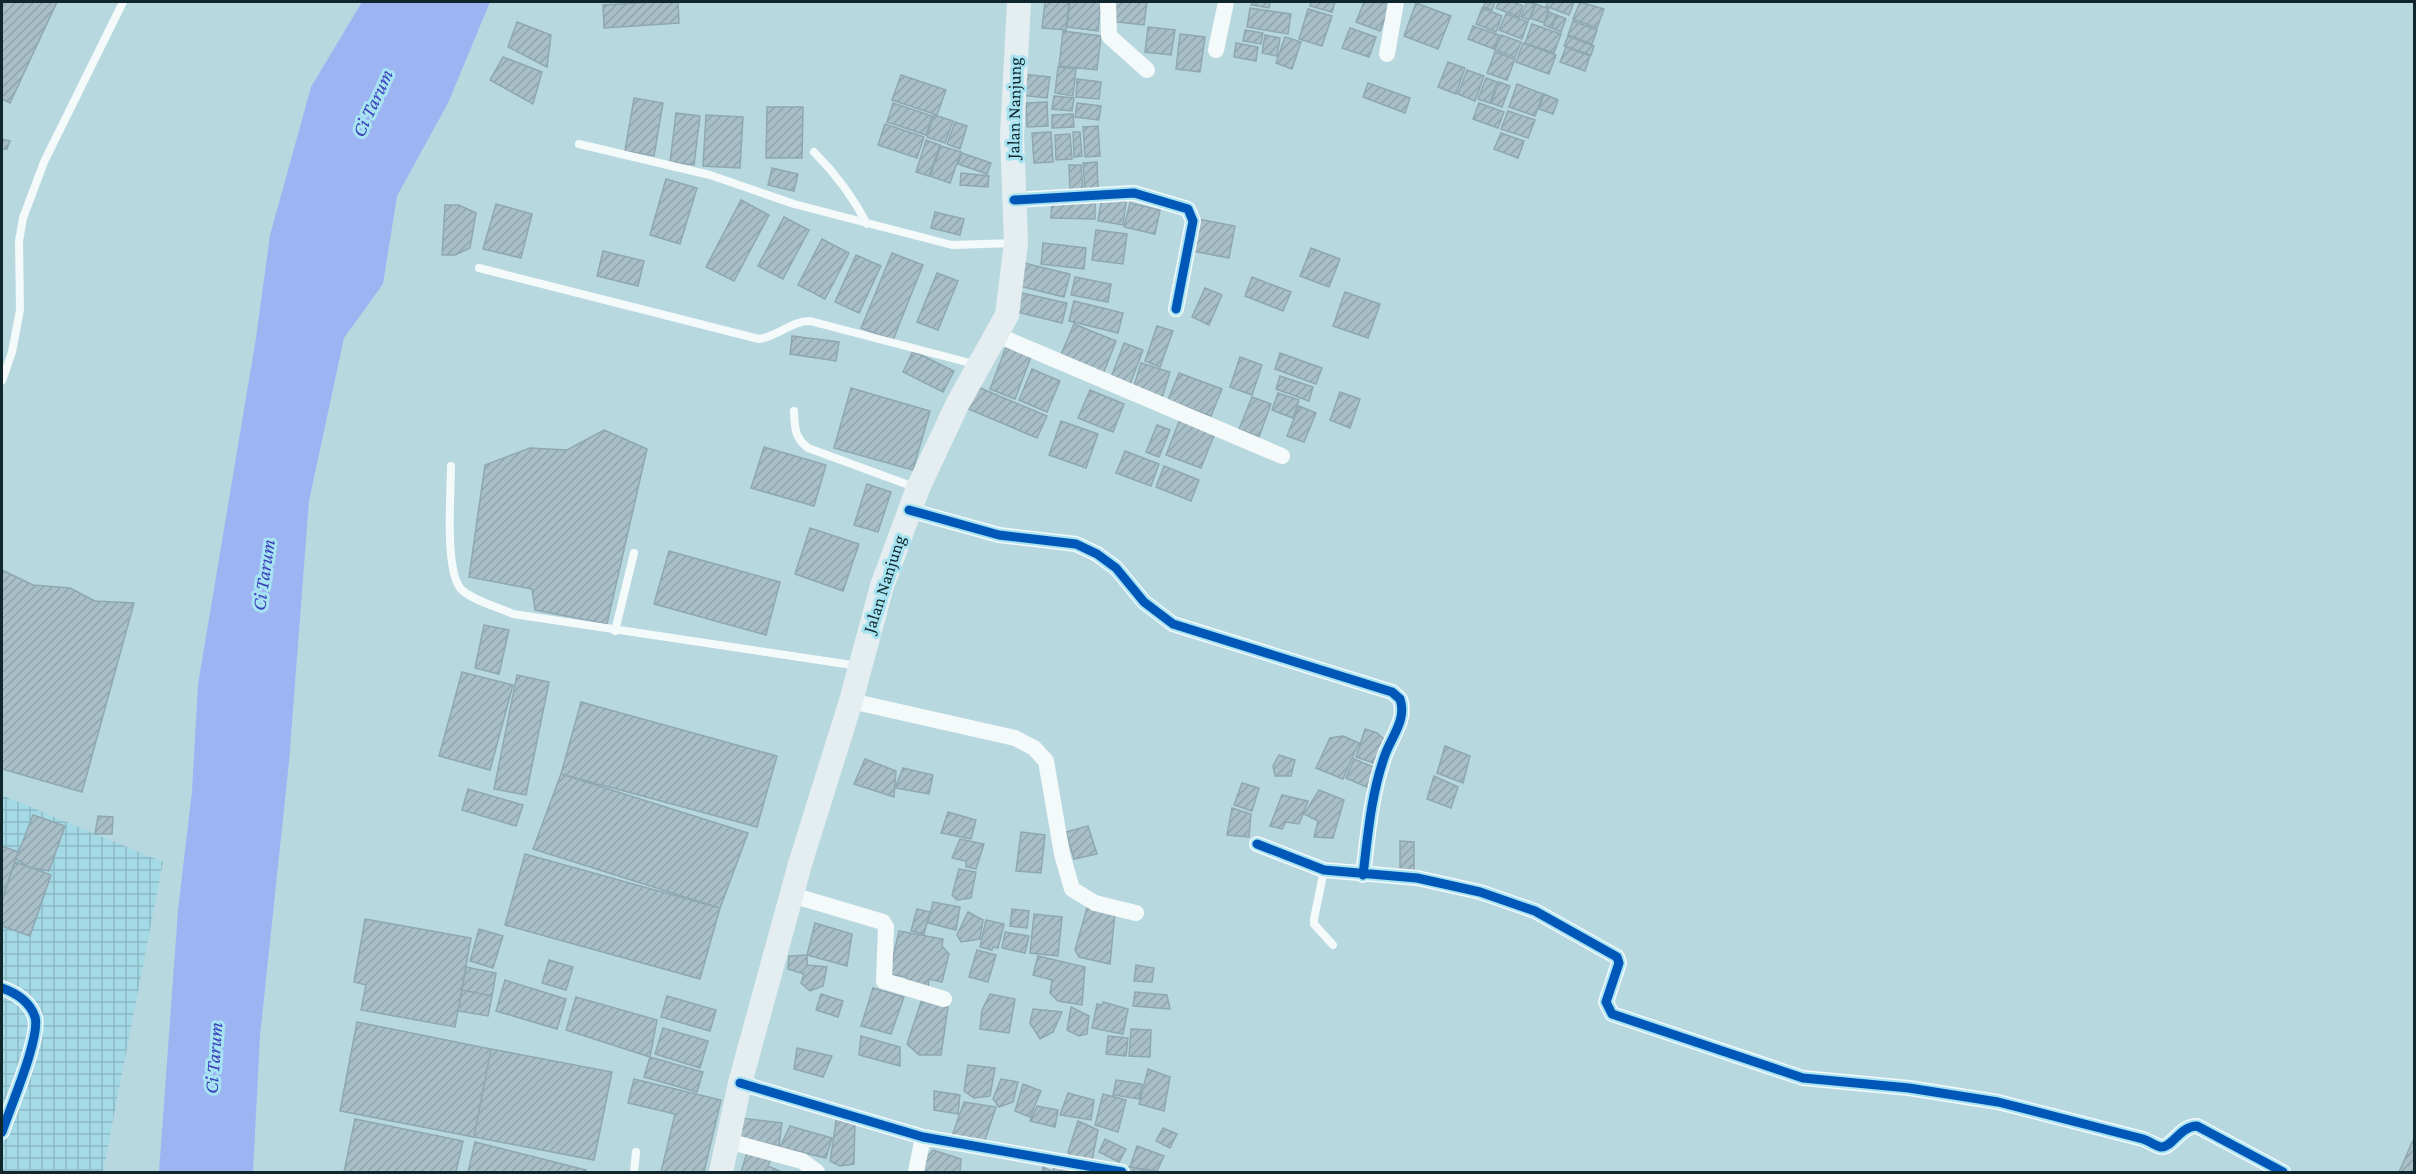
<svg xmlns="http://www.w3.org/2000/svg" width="2416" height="1174" font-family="'Crimson Pro',serif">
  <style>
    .industrial { fill: url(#industrial-grid) }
    .water { fill: #9db4f3 }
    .building { fill: url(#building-hatch); stroke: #8fa7b0; stroke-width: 1.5 }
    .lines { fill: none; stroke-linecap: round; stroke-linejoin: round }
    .lane { stroke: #f4f9fa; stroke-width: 8 }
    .street { stroke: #f4f9fa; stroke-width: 16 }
    .secondary { stroke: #e4edef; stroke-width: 24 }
    .cycleway-casing { stroke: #a7e3f1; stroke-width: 13 }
    .cycleway { stroke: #0057b8; stroke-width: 9 }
    .labels { text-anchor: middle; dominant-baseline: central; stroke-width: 6; stroke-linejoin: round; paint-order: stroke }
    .street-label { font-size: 18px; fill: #0e262c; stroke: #a7e3f1 }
    .water-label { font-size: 20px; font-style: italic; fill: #3b41bc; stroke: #a7e3f1 }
  </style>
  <defs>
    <pattern id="industrial-grid" width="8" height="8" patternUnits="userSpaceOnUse" patternTransform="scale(1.5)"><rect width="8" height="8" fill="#a4d9e6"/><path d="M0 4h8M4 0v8" fill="none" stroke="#8cbac5"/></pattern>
    <pattern id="building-hatch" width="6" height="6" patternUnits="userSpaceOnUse" patternTransform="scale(1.5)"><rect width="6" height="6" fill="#a8bfc8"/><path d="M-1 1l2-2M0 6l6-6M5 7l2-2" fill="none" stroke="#8fa4ac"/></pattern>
  </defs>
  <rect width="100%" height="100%" fill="#b8d8e0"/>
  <path class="industrial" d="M 2,795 L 163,862 L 103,1172 L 2,1172 Z"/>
  <path class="water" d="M 362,2 L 490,2 L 448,103 L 397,196 L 383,284 L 344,338 L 309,501 L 289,762 L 260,1036 L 253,1172 L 159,1172 L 178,910 L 192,791 L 198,684 L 256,338 L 270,235 L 311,87 Z"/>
  <path class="building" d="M 2,2 L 57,2 L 10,103 L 2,99 Z
    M 655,2 L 678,2 L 679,23 L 604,28 L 603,5 Z
    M 1045,2 L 1069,2 L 1066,30 L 1042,28 Z
    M 1070,2 L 1101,2 L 1098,31 L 1067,27 Z
    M 1113,2 L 1147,2 L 1144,25 L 1110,21 Z
    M 1252,2 L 1270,2 L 1269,8 L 1251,5 Z
    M 1311,2 L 1335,2 L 1332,12 L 1310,6 Z
    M 1364,2 L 1391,3 L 1380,31 L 1356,22 Z
    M 1486,2 L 1495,2 L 1492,10 L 1483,7 Z
    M 1499,2 L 1513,2 L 1523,6 L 1519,17 L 1496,8 Z
    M 1527,2 L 1535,4 L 1529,20 L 1521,17 Z
    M 1548,2 L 1574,2 L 1569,15 L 1546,6 Z
    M 1580,2 L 1604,9 L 1597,28 L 1573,19 Z
    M 1416,3 L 1451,16 L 1438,49 L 1404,36 Z
    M 1536,4 L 1549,9 L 1544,23 L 1530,18 Z
    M 1250,8 L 1291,14 L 1288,34 L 1247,27 Z
    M 1482,8 L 1502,16 L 1496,32 L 1476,24 Z
    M 1308,9 L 1332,16 L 1322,46 L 1299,39 Z
    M 1549,12 L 1556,15 L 1551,28 L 1544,25 Z
    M 1506,14 L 1528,22 L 1522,39 L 1499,30 Z
    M 1557,15 L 1566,19 L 1561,32 L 1552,28 Z
    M 1573,21 L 1597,30 L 1592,44 L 1568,35 Z
    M 517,22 L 551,35 L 547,67 L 508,47 Z
    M 1532,24 L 1561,34 L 1554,53 L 1525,43 Z
    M 1473,26 L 1499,35 L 1494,49 L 1468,39 Z
    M 1148,27 L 1175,30 L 1171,55 L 1145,52 Z
    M 1350,28 L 1376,37 L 1369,57 L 1342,48 Z
    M 1245,30 L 1263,33 L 1261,44 L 1243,41 Z
    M 1063,31 L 1101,36 L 1097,70 L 1059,66 Z
    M 1180,34 L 1205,37 L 1200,72 L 1176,69 Z
    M 1265,35 L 1280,38 L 1277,56 L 1262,53 Z
    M 1501,35 L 1521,42 L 1515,57 L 1495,50 Z
    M 1568,36 L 1594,46 L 1591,55 L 1564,46 Z
    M 1285,37 L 1301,42 L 1292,69 L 1276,63 Z
    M 1236,43 L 1258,47 L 1256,61 L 1234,57 Z
    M 1523,43 L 1556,55 L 1549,74 L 1516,62 Z
    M 1566,47 L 1590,56 L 1585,71 L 1560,62 Z
    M 1495,52 L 1515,59 L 1507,80 L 1487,73 Z
    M 503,57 L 542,72 L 533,104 L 490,80 Z
    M 1448,62 L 1465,68 L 1456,94 L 1438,87 Z
    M 1058,67 L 1076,69 L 1073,96 L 1055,93 Z
    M 1467,70 L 1484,76 L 1475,101 L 1458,94 Z
    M 1022,74 L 1050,77 L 1047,98 L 1020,95 Z
    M 901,75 L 946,90 L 937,115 L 892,100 Z
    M 1486,78 L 1497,82 L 1490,103 L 1478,99 Z
    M 1077,79 L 1101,82 L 1099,99 L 1076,97 Z
    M 1499,82 L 1510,86 L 1502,107 L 1491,103 Z
    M 1368,83 L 1410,98 L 1405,113 L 1363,97 Z
    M 1517,84 L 1543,94 L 1535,116 L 1509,107 Z
    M 1544,94 L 1558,100 L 1553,114 L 1539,109 Z
    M 1054,96 L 1074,98 L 1072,111 L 1052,109 Z
    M 634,98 L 663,103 L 654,156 L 625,151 Z
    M 1047,102 L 1048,126 L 1027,127 L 1026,103 Z
    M 893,103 L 932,116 L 926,135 L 887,122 Z
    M 1077,103 L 1101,106 L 1099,120 L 1075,117 Z
    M 1479,103 L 1504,112 L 1498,128 L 1473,119 Z
    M 767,107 L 803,107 L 802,158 L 766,158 Z
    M 1508,111 L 1535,120 L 1528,138 L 1501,129 Z
    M 676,113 L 700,116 L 694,165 L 670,162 Z
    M 1073,114 L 1074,127 L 1052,128 L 1052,115 Z
    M 706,115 L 743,117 L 740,168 L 703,166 Z
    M 934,115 L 953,121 L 945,143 L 927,137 Z
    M 955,122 L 967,126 L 960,149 L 947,144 Z
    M 885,124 L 924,137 L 917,158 L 878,145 Z
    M 1098,126 L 1100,156 L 1085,157 L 1083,127 Z
    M 1051,132 L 1053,162 L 1034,163 L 1032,133 Z
    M 1073,132 L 1080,132 L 1082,156 L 1074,157 Z
    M 1501,133 L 1524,141 L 1518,158 L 1494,149 Z
    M 1070,134 L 1072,159 L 1056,160 L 1055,135 Z
    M 2,139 L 10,141 L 7,149 L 2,149 Z
    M 926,140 L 940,145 L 929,176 L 916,172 Z
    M 941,146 L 961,152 L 950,183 L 930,176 Z
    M 962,153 L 991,163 L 987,174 L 958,164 Z
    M 1097,162 L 1098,188 L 1085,189 L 1083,163 Z
    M 1069,165 L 1081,165 L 1083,190 L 1070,191 Z
    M 772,168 L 798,174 L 794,191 L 768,185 Z
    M 961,173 L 989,176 L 988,187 L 960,185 Z
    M 666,179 L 697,188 L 680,244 L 650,235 Z
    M 1102,198 L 1126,202 L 1123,225 L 1098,221 Z
    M 741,200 L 769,215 L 734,281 L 706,267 Z
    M 1052,201 L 1095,202 L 1095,219 L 1051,218 Z
    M 1130,203 L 1160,210 L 1155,234 L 1124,227 Z
    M 496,204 L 532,214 L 521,258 L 483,249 Z
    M 445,205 L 459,205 L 476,213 L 470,248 L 455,255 L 442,255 Z
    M 935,212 L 964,219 L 960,235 L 931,228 Z
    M 784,217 L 809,230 L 783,279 L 758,266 Z
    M 1198,219 L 1235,226 L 1229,258 L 1192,251 Z
    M 1096,230 L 1127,234 L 1123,264 L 1092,260 Z
    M 822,239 L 849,253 L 825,299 L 798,285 Z
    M 1043,243 L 1086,248 L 1084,269 L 1041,264 Z
    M 1311,248 L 1340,259 L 1329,287 L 1300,276 Z
    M 603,251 L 644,261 L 638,286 L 597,276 Z
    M 892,253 L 923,265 L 893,340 L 861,328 Z
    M 856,255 L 881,266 L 859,313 L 835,302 Z
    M 1024,263 L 1070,274 L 1064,297 L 1019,286 Z
    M 937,273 L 958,281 L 938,330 L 917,322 Z
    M 1075,277 L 1111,284 L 1108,302 L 1071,295 Z
    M 1252,277 L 1291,292 L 1283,311 L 1245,296 Z
    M 1205,288 L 1222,295 L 1209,325 L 1192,317 Z
    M 1345,292 L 1380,304 L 1368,338 L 1333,326 Z
    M 1022,293 L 1067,303 L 1062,323 L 1017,312 Z
    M 1074,301 L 1123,313 L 1118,333 L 1069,321 Z
    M 1074,324 L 1116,341 L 1102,377 L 1059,359 Z
    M 1157,326 L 1173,331 L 1160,367 L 1145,361 Z
    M 792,336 L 839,342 L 836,361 L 790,354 Z
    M 1124,343 L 1143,350 L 1129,387 L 1110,380 Z
    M 1006,347 L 1031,357 L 1015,399 L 990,389 Z
    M 913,351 L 954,371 L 943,392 L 903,372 Z
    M 1280,353 L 1322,368 L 1316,384 L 1275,369 Z
    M 1240,357 L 1262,365 L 1252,395 L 1230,387 Z
    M 1141,363 L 1170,372 L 1162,398 L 1133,389 Z
    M 1032,369 L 1060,381 L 1047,412 L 1019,400 Z
    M 1179,373 L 1222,389 L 1211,416 L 1168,400 Z
    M 1280,376 L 1313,387 L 1309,401 L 1276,389 Z
    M 973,385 L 1047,416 L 1037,438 L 964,407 Z
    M 851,388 L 930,411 L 913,470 L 834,448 Z
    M 1090,390 L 1124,404 L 1113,432 L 1078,418 Z
    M 1340,392 L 1360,399 L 1350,428 L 1330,420 Z
    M 1278,393 L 1299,400 L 1293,418 L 1272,410 Z
    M 1252,397 L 1271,404 L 1259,437 L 1239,429 Z
    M 1299,406 L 1316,413 L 1304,442 L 1287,436 Z
    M 1180,419 L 1215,433 L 1201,468 L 1166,455 Z
    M 1061,421 L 1098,434 L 1086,468 L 1049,455 Z
    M 1157,425 L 1170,430 L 1159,457 L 1146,452 Z
    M 604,430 L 647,449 L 607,624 L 535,610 L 532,589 L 469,577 L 485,465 L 530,448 L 567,450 Z
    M 764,447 L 826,465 L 814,506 L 751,488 Z
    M 1125,451 L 1159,464 L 1151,486 L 1116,473 Z
    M 1164,466 L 1199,480 L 1191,501 L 1156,487 Z
    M 867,484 L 891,492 L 878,532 L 854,525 Z
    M 810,528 L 859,544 L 843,591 L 795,574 Z
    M 669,551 L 780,582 L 766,635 L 654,604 Z
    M 2,570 L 33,585 L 70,588 L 95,601 L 134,603 L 82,792 L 2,769 Z
    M 484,625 L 509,630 L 499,674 L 475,668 Z
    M 462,672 L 513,685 L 490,770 L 439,756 Z
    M 517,675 L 549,682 L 526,795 L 494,789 Z
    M 581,702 L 777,756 L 757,827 L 561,774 Z
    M 1365,729 L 1377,733 L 1385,740 L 1377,764 L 1356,757 Z
    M 1343,736 L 1359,743 L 1343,779 L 1316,768 L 1330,738 Z
    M 1445,746 L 1470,756 L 1463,783 L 1437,773 Z
    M 1279,755 L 1295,760 L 1291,776 L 1275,776 L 1273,766 Z
    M 865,759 L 896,771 L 894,797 L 854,784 Z
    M 1354,759 L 1378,769 L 1369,788 L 1346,778 Z
    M 903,768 L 933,775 L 929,794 L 895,788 Z
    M 561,774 L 748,833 L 720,908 L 533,849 Z
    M 1434,776 L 1458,787 L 1451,808 L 1427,799 Z
    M 1242,783 L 1259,788 L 1252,811 L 1234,805 Z
    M 468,789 L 523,805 L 516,826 L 462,810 Z
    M 1319,790 L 1344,800 L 1333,838 L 1314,837 L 1318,821 L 1304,814 Z
    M 1282,795 L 1308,801 L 1299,824 L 1286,822 L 1282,829 L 1270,826 Z
    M 1232,808 L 1251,814 L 1249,837 L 1227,835 Z
    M 948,812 L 976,820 L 971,839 L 941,833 Z
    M 33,815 L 65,826 L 49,871 L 29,867 L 16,859 Z
    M 98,816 L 113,817 L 112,834 L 95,834 Z
    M 1088,826 L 1097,854 L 1074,859 L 1066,832 Z
    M 1021,832 L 1045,835 L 1041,873 L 1016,871 Z
    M 960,839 L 984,844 L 976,869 L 966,867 L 966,861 L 952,858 Z
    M 1400,841 L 1414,842 L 1414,872 L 1400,873 Z
    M 2,846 L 18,852 L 2,899 Z
    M 525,854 L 720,908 L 700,979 L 505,925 Z
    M 15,862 L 51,875 L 30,936 L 2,926 L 2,901 Z
    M 959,869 L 976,872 L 971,898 L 957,900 L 952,895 Z
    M 933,902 L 960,907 L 956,930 L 928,923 Z
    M 1087,908 L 1115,912 L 1110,964 L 1079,957 L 1075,950 Z
    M 917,909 L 930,912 L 924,934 L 911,931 Z
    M 1012,909 L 1029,911 L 1027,928 L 1010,926 Z
    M 968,912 L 983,920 L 980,939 L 961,942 L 957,935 Z
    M 1034,914 L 1062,917 L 1058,956 L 1030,953 Z
    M 365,919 L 471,938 L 455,1027 L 361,1010 L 366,985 L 354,982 Z
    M 986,920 L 1004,924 L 998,948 L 993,947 L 992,950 L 980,947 Z
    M 815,923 L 852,934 L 847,966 L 807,955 Z
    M 479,929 L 503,936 L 493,968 L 470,961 Z
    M 899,931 L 943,939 L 942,946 L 949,954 L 942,982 L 929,979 L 928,988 L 909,983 L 906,977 L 889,974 Z
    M 1005,932 L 1029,936 L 1025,953 L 1002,948 Z
    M 977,950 L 996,955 L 988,982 L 969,977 Z
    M 807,955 L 807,965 L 827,967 L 823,986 L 810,991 L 801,983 L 804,974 L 788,969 L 789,956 Z
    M 1038,956 L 1085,967 L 1082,1005 L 1058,1001 L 1050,993 L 1052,980 L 1033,975 Z
    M 549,960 L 573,967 L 566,990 L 542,983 Z
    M 1136,965 L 1154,968 L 1152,982 L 1134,981 Z
    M 466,967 L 496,973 L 492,996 L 462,990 Z
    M 505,980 L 566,999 L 557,1029 L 496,1011 Z
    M 873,988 L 904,997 L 891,1034 L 861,1026 Z
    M 462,990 L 492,996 L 488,1016 L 458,1011 Z
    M 1135,992 L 1167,995 L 1170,1009 L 1133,1006 Z
    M 821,994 L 843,1001 L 838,1017 L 816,1010 Z
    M 990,994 L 1015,999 L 1009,1033 L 980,1029 L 982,1010 Z
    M 667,996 L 716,1010 L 710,1031 L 661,1017 Z
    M 576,997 L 657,1020 L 650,1057 L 566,1030 Z
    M 922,999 L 948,1007 L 941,1055 L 919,1055 L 907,1044 Z
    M 1103,1002 L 1128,1009 L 1123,1034 L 1092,1028 L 1097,1004 L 1102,1005 Z
    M 1071,1007 L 1089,1016 L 1087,1034 L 1079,1036 L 1067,1030 Z
    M 1033,1009 L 1062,1012 L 1053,1032 L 1040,1039 L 1030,1023 Z
    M 357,1022 L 491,1049 L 474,1137 L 340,1111 Z
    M 663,1028 L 708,1041 L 700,1068 L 655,1054 Z
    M 1131,1029 L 1151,1030 L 1150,1057 L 1129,1056 Z
    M 861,1036 L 900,1047 L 900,1066 L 859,1055 Z
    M 1108,1036 L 1128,1038 L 1126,1056 L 1106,1054 Z
    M 797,1048 L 832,1056 L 823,1077 L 794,1069 Z
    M 491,1049 L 612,1072 L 594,1160 L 474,1137 Z
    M 650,1057 L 703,1072 L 697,1092 L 644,1077 Z
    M 968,1065 L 995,1068 L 990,1096 L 974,1098 L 964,1091 Z
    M 1148,1069 L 1170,1077 L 1164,1111 L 1139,1104 Z
    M 634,1079 L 721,1100 L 704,1172 L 661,1172 L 675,1114 L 628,1103 Z
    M 1001,1079 L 1018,1082 L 1013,1102 L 999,1107 L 993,1099 Z
    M 1116,1080 L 1142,1084 L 1139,1099 L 1113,1095 Z
    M 1023,1084 L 1041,1091 L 1030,1117 L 1015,1111 Z
    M 934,1091 L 960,1095 L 958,1114 L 934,1110 Z
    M 1068,1093 L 1094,1100 L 1091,1120 L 1060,1115 Z
    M 1103,1094 L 1126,1100 L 1118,1132 L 1095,1125 Z
    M 964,1102 L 996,1107 L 984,1143 L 952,1136 Z
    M 1037,1106 L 1058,1110 L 1055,1127 L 1030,1121 Z
    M 837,1115 L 855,1120 L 854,1164 L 840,1166 L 830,1161 Z
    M 740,1118 L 782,1123 L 779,1146 L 737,1137 Z
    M 355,1119 L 463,1141 L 456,1172 L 344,1172 Z
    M 1078,1121 L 1098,1130 L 1092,1161 L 1073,1159 L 1068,1152 Z
    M 790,1126 L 832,1138 L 826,1158 L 780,1147 Z
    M 1163,1128 L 1177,1134 L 1170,1148 L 1156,1141 Z
    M 2414,1138 L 2414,1172 L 2399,1172 Z
    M 1105,1139 L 1126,1149 L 1119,1162 L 1099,1152 Z
    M 475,1142 L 586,1170 L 585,1172 L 468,1172 Z
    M 1137,1146 L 1164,1156 L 1157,1171 L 1130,1167 Z
    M 933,1150 L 961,1159 L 960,1172 L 921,1172 L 923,1161 Z
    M 747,1153 L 771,1159 L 768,1166 L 782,1172 L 741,1172 Z
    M 1055,1162 L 1075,1172 L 1042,1172 L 1043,1167 L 1053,1172 Z
    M 1124,1166 L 1156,1172 L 1127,1172 Z"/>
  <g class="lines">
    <path class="lane" d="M 579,144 L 710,175 L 794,204 L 952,245 L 1015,243
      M 814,152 C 836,174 853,197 867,224
      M 479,268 L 759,339 C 779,336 791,321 810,321 L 978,365
      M 2,381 L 12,352 L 20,310 L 19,241 L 23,218 L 44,162 L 123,2
      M 794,411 C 795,428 794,437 808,448 L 917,488
      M 451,466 C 451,492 444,573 462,590 C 474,601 498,607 513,614 L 859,666
      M 615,631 L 634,553
      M 1324,870 L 1314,919 L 1314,924 L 1333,945
      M 634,1172 L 636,1152"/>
    <path class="street" d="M 1108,2 L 1109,36 L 1147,70
      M 1216,50 L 1226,2
      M 1387,54 L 1396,2
      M 1014,200 L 1134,193 L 1188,209 L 1193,221 L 1176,309
      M 997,335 L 1282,456
      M 909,510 L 999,535 L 1076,544 L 1097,554 L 1116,568 L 1144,602 L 1173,624 L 1392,692 L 1400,699 C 1407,719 1392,736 1385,755 C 1371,794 1368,834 1363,875
      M 851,701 L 1015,738 L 1034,748 L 1046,761 L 1062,854 L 1072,889 L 1095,903 L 1136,913
      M 1257,844 L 1324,870 L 1417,878 L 1480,892 L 1535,911 L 1617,957 L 1619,963 L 1606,1002 L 1612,1014 L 1803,1078 L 1909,1088 L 1998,1102 L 2143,1139 C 2149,1141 2156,1146 2161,1147 C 2172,1148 2180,1126 2197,1126 L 2283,1172
      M 792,895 L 883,922 L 886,927 L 884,981 L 944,999
      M 2,988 C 16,993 30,1002 35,1017 C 41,1037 9,1110 2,1132
      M 740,1083 L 923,1137 L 1122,1172
      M 728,1141 L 802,1161 L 817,1172
      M 916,1172 L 923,1137"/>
    <path class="secondary" d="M 721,1172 L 740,1083 L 800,864 L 851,701 L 882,586 L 918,488 L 957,405 L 1007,315 L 1016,243 L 1012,136 L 1019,2"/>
    <g class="cycleway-casing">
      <path id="cycleway" d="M 1014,200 L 1134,193 L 1188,209 L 1193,221 L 1176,309
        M 909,510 L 999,535 L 1076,544 L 1097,554 L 1116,568 L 1144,602 L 1173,624 L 1392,692 L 1400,699 C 1407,719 1392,736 1385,755 C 1371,794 1368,834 1363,875
        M 1257,844 L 1324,870 L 1417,878 L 1480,892 L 1535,911 L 1617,957 L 1619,963 L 1606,1002 L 1612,1014 L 1803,1078 L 1909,1088 L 1998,1102 L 2143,1139 C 2149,1141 2156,1146 2161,1147 C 2172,1148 2180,1126 2197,1126 L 2283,1172
        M 2,988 C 16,993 30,1002 35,1017 C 41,1037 9,1110 2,1132
        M 740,1083 L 923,1137 L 1122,1172"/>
    </g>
    <use href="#cycleway" class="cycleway"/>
  </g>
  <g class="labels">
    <g class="street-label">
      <text transform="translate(1014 108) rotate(-89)">Jalan Nanjung</text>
      <text transform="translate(884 584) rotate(-72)">Jalan Nanjung</text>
    </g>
    <g class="water-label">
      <text transform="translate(372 103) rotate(-65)">Ci Tarum</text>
      <text transform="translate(263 575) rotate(-82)">Ci Tarum</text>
      <text transform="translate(213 1058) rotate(-86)">Ci Tarum</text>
    </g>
  </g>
  <rect width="2416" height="1174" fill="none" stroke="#0e262c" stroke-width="6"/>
</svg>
